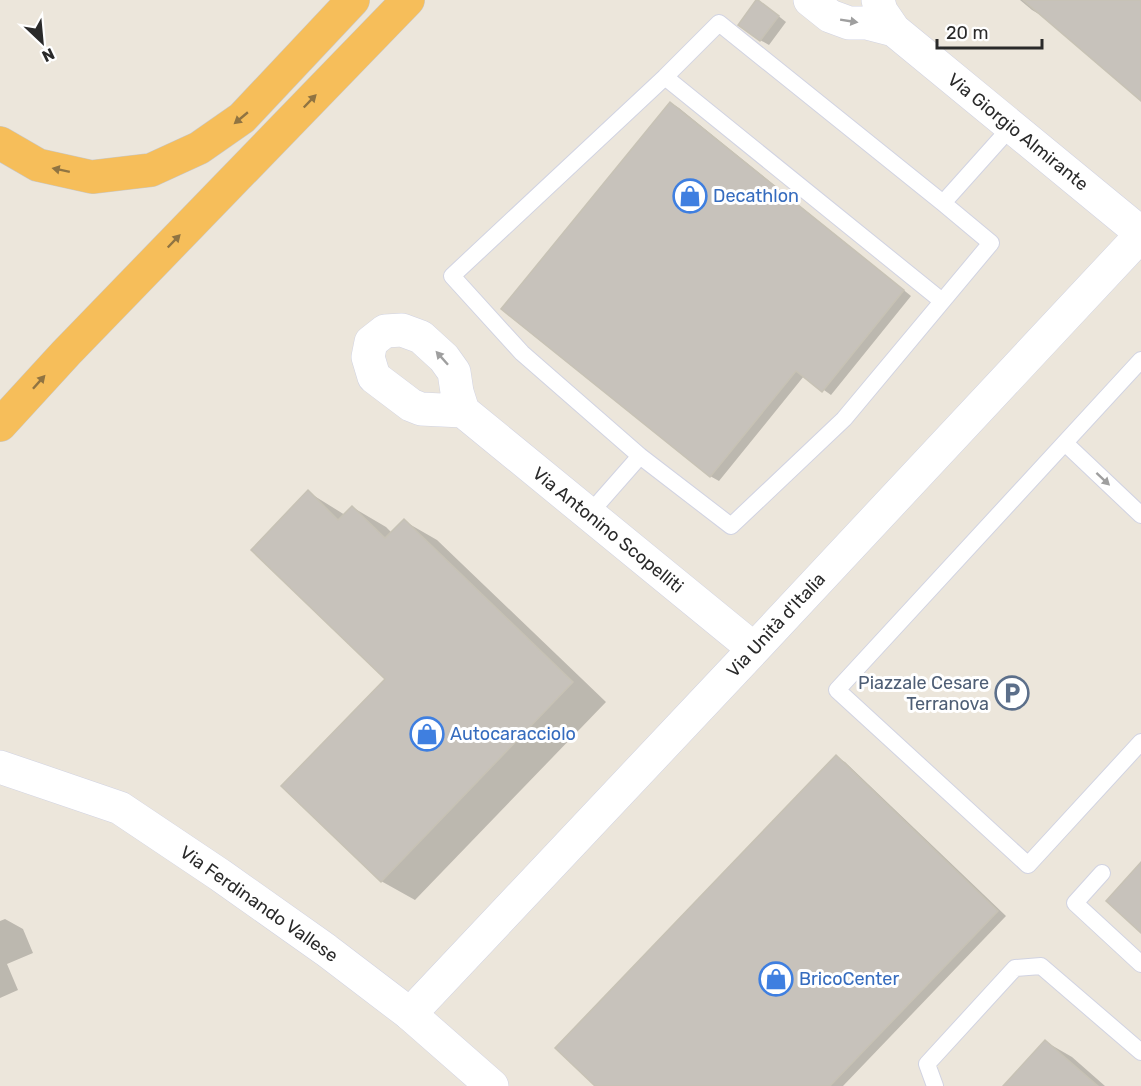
<svg xmlns="http://www.w3.org/2000/svg" width="1141" height="1086" font-family="Rubik,sans-serif">
  <style>
    .shadow { fill: #0003 }
    .building { fill: #c7c2bb; stroke: #c7c2b5; stroke-width: 1.5 }
    .lines { fill: none; stroke-linecap: round; stroke-linejoin: round }
    .service-casing { stroke: #d1d3e2; stroke-width: 18 }
    .minor-casing { stroke: #d1d3e2; stroke-width: 34 }
    .tertiary-casing { stroke: #d1d3e2; stroke-width: 34 }
    .trunk-casing { stroke: #c8c8c8; stroke-width: 34 }
    .service { stroke: #fff; stroke-width: 16 }
    .minor { stroke: #fff; stroke-width: 33 }
    .tertiary { stroke: #fff; stroke-width: 33 }
    .trunk { stroke: #f6be5a; stroke-width: 33 }
    .oneway { fill: #9f9f9f }
    .oneway2 { fill: #907442 }
    .labels { text-anchor: middle; dominant-baseline: central; stroke-width: 6; stroke-linejoin: round; paint-order: stroke }
    .street-label { font-size: 18px; fill: #2a2a2a; stroke: #fff }
    .shop-label { font-size: 18px; fill: #366cbe; stroke: #fff; text-anchor: start }
    .service-label { font-size: 18px; fill: #4e5e75; stroke: #fff; text-anchor: end }
  </style>
  <rect width="100%" height="100%" fill="#ece6db"/>
  <path class="shadow" d="M 1020,0 L 1141,0 L 1141,99 L 1049,20 L 1032,10 Z
    M 766,6 L 786,22 L 769,45 L 760,40 Z
    M 671,103 L 679,108 L 911,296 L 831,395 L 804,376 L 719,481 L 710,476 Z
    M 308,492 L 345,515 L 352,507 L 386,527 L 392,533 L 404,521 L 437,540 L 606,702 L 415,900 L 381,881 L 387,679 Z
    M 836,757 L 845,762 L 1006,916 L 843,1086 L 597,1086 Z
    M 5,919 L 23,929 L 33,953 L 7,964 L 18,990 L 0,998 L 0,921 Z
    M 1046,1042 L 1072,1057 L 1105,1086 L 1005,1086 Z"/>
  <path class="building" d="M 756,0 L 758,0 L 779,16 L 760,41 L 738,25 Z
    M 1023,0 L 1141,0 L 1141,101 Z
    M 670,102 L 904,290 L 822,392 L 796,371 L 710,477 L 501,309 Z
    M 308,490 L 338,520 L 352,506 L 385,538 L 404,519 L 573,682 L 381,882 L 281,786 L 385,679 L 251,550 Z
    M 836,755 L 998,911 L 830,1086 L 595,1086 L 555,1048 Z
    M 1141,862 L 1141,933 L 1106,901 Z
    M 1045,1040 L 1098,1086 L 1003,1086 Z"/>
  <g class="lines">
    <g class="service-casing">
      <path id="service" d="M 719,23 L 943,203 L 991,243 L 844,419 L 731,526 L 640,456 L 522,353 L 452,276 L 665,77 Z
        M 665,77 L 942,301
        M 943,203 L 1011,127
        M 1141,360 L 837,690 L 1028,865 L 1141,742
        M 1065,443 L 1141,515
        M 589,514 L 640,456
        M 1102,873 L 1075,903 L 1141,964
        M 935,1086 L 927,1064 L 1015,968 L 1041,966 L 1141,1052"/>
    </g>
    <g class="minor-casing">
      <path id="minor" d="M 810,0 L 830,16 L 849,23 L 867,23 L 894,30
        M 878,0 L 881,11 L 894,30 L 1141,233
        M 463,411 L 421,409 L 411,405 L 374,377 L 368,357 L 371,342 L 385,331 L 402,330 L 421,337 L 444,358 L 454,372 L 457,392 L 463,411 L 754,649
        M 410,1014 L 754,649 L 1141,235"/>
    </g>
    <g class="tertiary-casing">
      <path id="tertiary" d="M 0,767 L 120,808 L 220,875 L 326,950 L 410,1014 L 492,1086"/>
    </g>
    <g class="trunk-casing">
      <path id="trunk" d="M 0,143 L 38,165 L 92,177 L 151,170 L 199,148 L 242,118 L 353,0
        M 0,425 L 66,353 L 408,0"/>
    </g>
    <use href="#service" class="service"/>
    <use href="#minor" class="minor"/>
    <use href="#tertiary" class="tertiary"/>
    <use href="#trunk" class="trunk"/>
  </g>
  <defs><path id="oneway-solid" d="M-6-.8H1V-3.2L6.5 0L1 3.2V.8H-6Z" transform="scale(1.5)"/></defs>
  <g class="oneway">
    <use href="#oneway-solid" transform="translate(849 21) rotate(9)"/>
    <use href="#oneway-solid" transform="translate(442 358) rotate(-132)"/>
    <use href="#oneway-solid" transform="translate(1103 479) rotate(43)"/>
  </g>
  <g class="oneway2">
    <use href="#oneway-solid" transform="translate(310 101) rotate(-46)"/>
    <use href="#oneway-solid" transform="translate(241 118) rotate(140)"/>
    <use href="#oneway-solid" transform="translate(61 170) rotate(-168)"/>
    <use href="#oneway-solid" transform="translate(174 241) rotate(-46)"/>
    <use href="#oneway-solid" transform="translate(39 382) rotate(-48)"/>
  </g>
  <defs>
    <g id="shop-ring" transform="scale(1.725)"><circle r="9.5" fill="#fff" stroke="#3f7fe0" stroke-width="1.5"/><path d="M-5-2.5h2.3a2.7 3.5 0 0 1 5.4 0H5L5.5 6h-11ZM-1.5-2.5h3a1.5 2.3 0 0 0-3 0Z" fill="#3f7fe0"/></g>
    <g id="parking-ring" transform="scale(1.725)"><circle r="9.5" fill="#fff" stroke="#5c6f8a" stroke-width="1.5"/><path d="M-3.5-5.5H1a3.5 3.5 0 0 1 0 7H-1V5.5H-3.5ZM-1-3.4V-.6H.8a1.4 1.4 0 0 0 0-2.8Z" fill="#5c6f8a"/></g>
  </defs>
  <g fill-rule="evenodd">
    <use href="#shop-ring" x="690" y="196"/>
    <use href="#parking-ring" x="1012" y="693"/>
    <use href="#shop-ring" x="427" y="734"/>
    <use href="#shop-ring" x="776" y="979"/>
  </g>
  <g class="labels">
    <g class="street-label">
      <text transform="translate(1018 132) rotate(39)">Via Giorgio Almirante</text>
      <text transform="translate(608 530) rotate(39)">Via Antonino Scopelliti</text>
      <text transform="translate(776 625) rotate(-47)">Via Unità d'Italia</text>
      <text transform="translate(259 904) rotate(35)">Via Ferdinando Vallese</text>
    </g>
    <g class="shop-label">
      <text x="713" y="196">Decathlon</text>
      <text x="450" y="734">Autocaracciolo</text>
      <text x="799" y="979">BricoCenter</text>
    </g>
    <g class="service-label">
      <text x="989" y="683">Piazzale Cesare<tspan x="989" dy="21">Terranova</tspan></text>
    </g>
  </g>
  <g transform="translate(42 42) rotate(154)" stroke="#ffffff" stroke-width="4.5" paint-order="stroke">
  <path d="M0-4.5L10 22L0 15L-10 22Z" fill="#2a2a2a"/>
  <text y="-9" font-size="16" font-weight="bold" text-anchor="middle" fill="#2a2a2a">N</text>
  </g>
  <path d="M937 39v9h105v-9" fill="none" stroke="#2a2a2a" stroke-width="3"/>
  <text x="946" y="39" font-size="18" fill="#2a2a2a" stroke="#ffffff" stroke-width="4.5" paint-order="stroke">20 m</text>
</svg>
